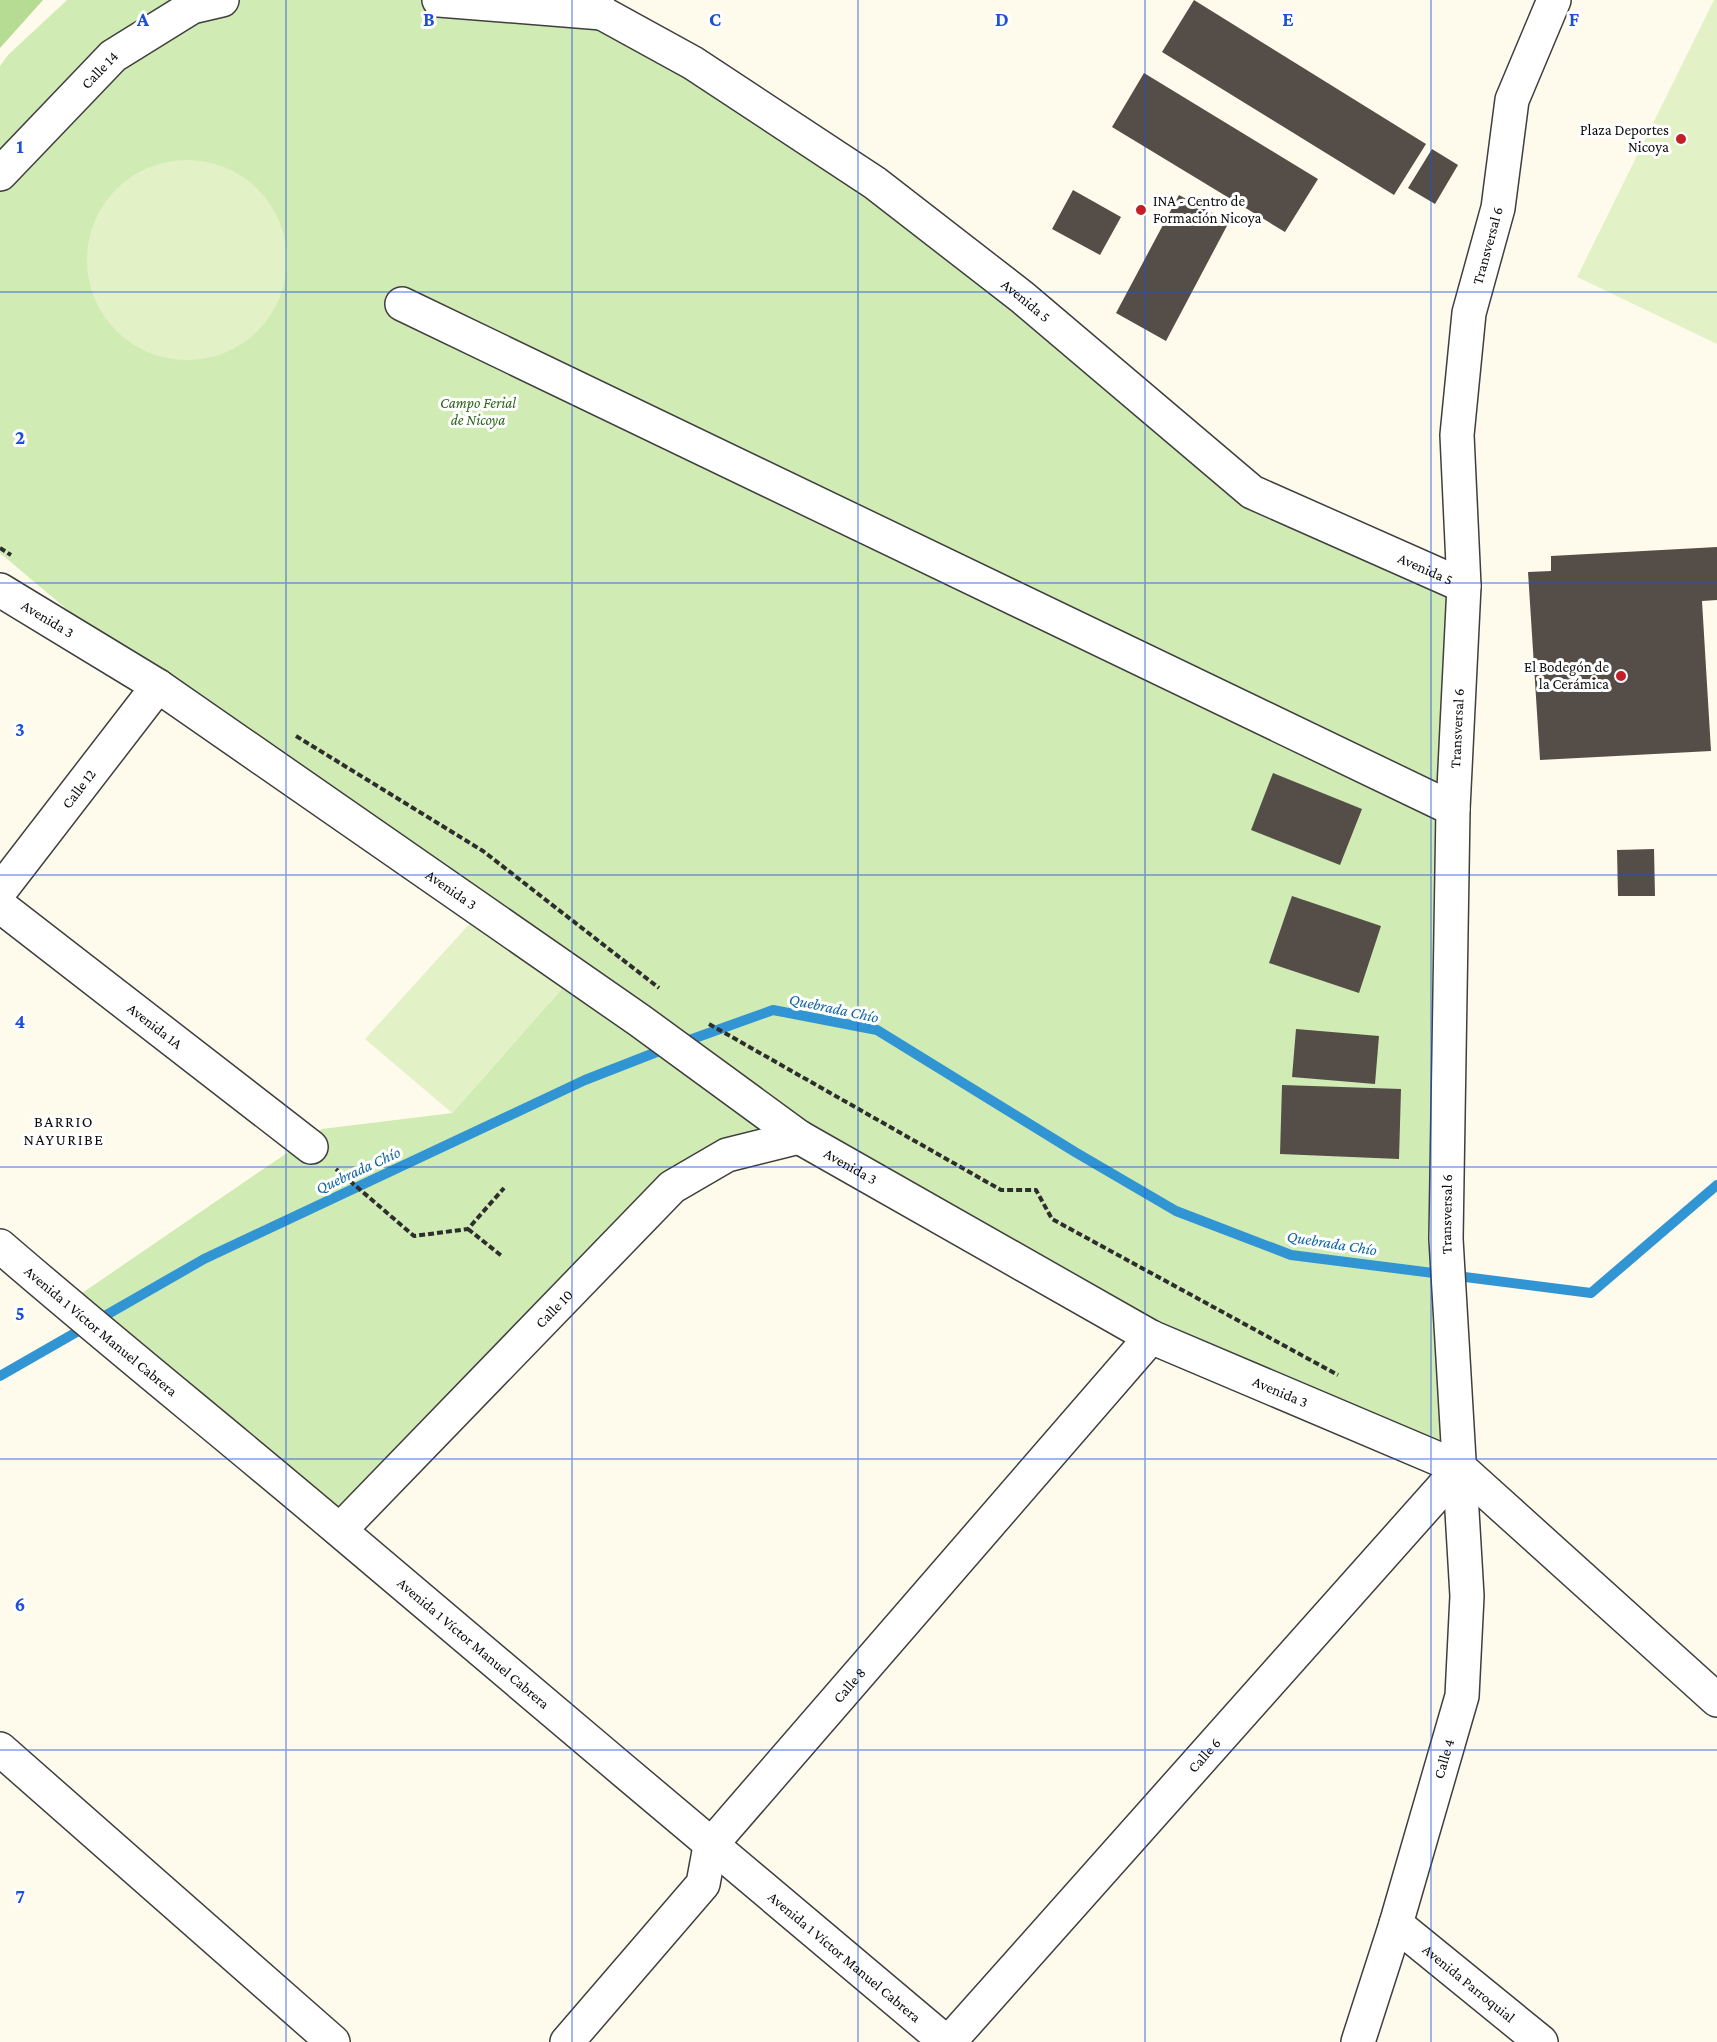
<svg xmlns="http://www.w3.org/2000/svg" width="1717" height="2042" font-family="'Crimson Pro',serif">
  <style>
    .green { fill: #d1ebb4 }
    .forest { fill: #b5dc92 }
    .pitch { fill: #e3f2c6 }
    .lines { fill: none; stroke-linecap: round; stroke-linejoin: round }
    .stream { stroke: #3295d3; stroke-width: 10 }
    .building { fill: #554d48 }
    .minor-casing { stroke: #3f3f3f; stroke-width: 36 }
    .path { stroke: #2e2e2e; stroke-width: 4; stroke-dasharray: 6 3; stroke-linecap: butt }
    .minor { stroke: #fff; stroke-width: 33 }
    .grid { fill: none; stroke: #1d4ed8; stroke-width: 1.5; stroke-opacity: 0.55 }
    .poi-dot { fill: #c21f29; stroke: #fff; stroke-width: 2 }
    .labels { text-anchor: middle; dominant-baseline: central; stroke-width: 6; stroke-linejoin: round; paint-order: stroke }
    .street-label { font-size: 15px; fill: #0c0c0c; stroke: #fff }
    .poi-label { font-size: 15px; fill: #0c0c0c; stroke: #fff; text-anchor: end }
    .park-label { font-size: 15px; font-style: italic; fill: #2b661a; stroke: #fff }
    .water-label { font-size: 16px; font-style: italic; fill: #1166a3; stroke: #fff }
    .neighbourhood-label { font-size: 16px; letter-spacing: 1.5px; fill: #0c0c0c; stroke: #fff }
    .grid-label { font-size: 20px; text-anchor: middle; font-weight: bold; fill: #1d4ed8; stroke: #fff; stroke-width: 6; stroke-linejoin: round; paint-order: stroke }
  </style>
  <rect width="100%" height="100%" fill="#fffbec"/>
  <path class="green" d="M 67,0 L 584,0 L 693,63 L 1252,492 L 1464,586 L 1460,1468 L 1151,1337 L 799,1137 L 727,1155 L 340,1530 L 66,1304 L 322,1129 L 452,1113 L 574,975 L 158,686 L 0,553 L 0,66 L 8,55 Z"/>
  <path class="forest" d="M 0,0 L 43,0 L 0,48 Z"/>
  <path class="pitch" d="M 1714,0 L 1717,0 L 1717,344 L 1577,277 Z
    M87 260a100 100 0 1 1 200 0a100 100 0 1 1-200 0Z
    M 482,910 L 574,975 L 452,1113 L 365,1039 Z"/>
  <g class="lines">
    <path class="stream" d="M 681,1043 L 773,1010 L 877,1030 L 1075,1152 L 1176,1211 L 1291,1255 L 1591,1293 L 1717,1185
      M 0,1376 L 204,1259 L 585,1080 L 667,1048"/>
  </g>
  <path class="building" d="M 1194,0 L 1426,144 L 1394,195 L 1162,52 Z
    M 1144,73 L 1318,179 L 1285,232 L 1112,127 Z
    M 1432,149 L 1458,165 L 1435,204 L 1408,188 Z
    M 1073,190 L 1121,217 L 1100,255 L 1052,229 Z
    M 1179,195 L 1229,222 L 1166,341 L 1116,313 Z
    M 1717,547 L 1717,600 L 1702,601 L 1711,751 L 1540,760 L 1528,572 L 1551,571 L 1551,556 Z
    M 1273,773 L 1362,809 L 1340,865 L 1251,830 Z
    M 1654,849 L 1655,896 L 1618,896 L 1617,850 Z
    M 1292,896 L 1381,926 L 1359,993 L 1269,963 Z
    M 1296,1029 L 1379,1036 L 1375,1084 L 1292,1077 Z
    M 1282,1085 L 1401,1089 L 1399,1159 L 1280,1154 Z"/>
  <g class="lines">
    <g class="minor-casing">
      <g id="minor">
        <path d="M 439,0 L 602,13"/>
        <path id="s1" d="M 595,0 L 602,13 L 693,63 L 875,183 L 1022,297 L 1252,492 L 1464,586"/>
        <path id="s2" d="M 0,174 L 113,56 L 192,7 L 222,0"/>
        <path d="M 402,304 L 1453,809"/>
        <path id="s3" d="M 0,590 L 158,686 L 639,1020 L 799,1137 L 1151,1337 L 1460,1468 L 1717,1700"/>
        <path id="s4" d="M 0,891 L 158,686"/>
        <path id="s5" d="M 0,906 L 311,1147"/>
        <path id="s6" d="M 0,1246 C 111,1342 226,1434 338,1529 C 541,1700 742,1872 946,2042"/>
        <path id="s7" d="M 340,1530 L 672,1187 L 727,1155 L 799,1137"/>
        <path d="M 0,1749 L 333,2042"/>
        <path id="s8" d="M 1396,1924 L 1541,2042"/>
        <path id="s9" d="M 567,2042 L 703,1884 L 710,1846 L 1151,1337"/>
        <path id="s10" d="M 949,2042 L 1460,1468"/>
        <path id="s11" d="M 1358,2042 L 1396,1924 L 1462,1696 L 1467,1596 L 1446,1239 L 1453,809 L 1464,586 L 1457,435 L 1469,313 L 1498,208 L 1512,100 L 1554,0"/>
      </g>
    </g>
    <path class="path" d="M 0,548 L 11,555
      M 296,736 L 483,851 L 659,988
      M 709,1024 L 1001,1190 L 1036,1190 L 1052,1219 L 1338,1375
      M 336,1169 L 414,1236 L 468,1229 L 504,1188
      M 468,1229 L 503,1257"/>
    <use href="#minor" class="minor"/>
  </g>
  <path class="grid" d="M 286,0 L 286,2042M 572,0 L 572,2042M 858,0 L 858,2042M 1145,0 L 1145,2042M 1431,0 L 1431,2042M 0,292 L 1717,292M 0,583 L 1717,583M 0,875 L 1717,875M 0,1167 L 1717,1167M 0,1459 L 1717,1459M 0,1750 L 1717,1750"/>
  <g class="poi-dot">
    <circle cx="1681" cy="139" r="6"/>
    <circle cx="1141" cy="210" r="6"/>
    <circle cx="1621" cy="676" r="6"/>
  </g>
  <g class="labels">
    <g class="street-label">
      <text stroke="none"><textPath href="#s2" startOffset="144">Calle 14</textPath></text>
      <text stroke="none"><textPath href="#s11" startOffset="1816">Transversal 6</textPath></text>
      <text stroke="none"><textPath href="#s1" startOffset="528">Avenida 5</textPath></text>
      <text stroke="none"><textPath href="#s1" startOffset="1014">Avenida 5</textPath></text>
      <text stroke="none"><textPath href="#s3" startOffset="56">Avenida 3</textPath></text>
      <text stroke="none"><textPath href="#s11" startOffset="1330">Transversal 6</textPath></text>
      <text stroke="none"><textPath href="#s4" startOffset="129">Calle 12</textPath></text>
      <text stroke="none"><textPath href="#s3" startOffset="542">Avenida 3</textPath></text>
      <text stroke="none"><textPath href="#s5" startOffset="196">Avenida 1A</textPath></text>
      <text stroke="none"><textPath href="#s3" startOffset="1028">Avenida 3</textPath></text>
      <text stroke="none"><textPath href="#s11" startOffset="844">Transversal 6</textPath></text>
      <text stroke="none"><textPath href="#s7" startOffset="308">Calle 10</textPath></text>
      <text stroke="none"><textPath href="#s6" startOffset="132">Avenida 1 Víctor Manuel Cabrera</textPath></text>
      <text stroke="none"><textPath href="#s3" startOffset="1514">Avenida 3</textPath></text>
      <text stroke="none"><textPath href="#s6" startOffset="618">Avenida 1 Víctor Manuel Cabrera</textPath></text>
      <text stroke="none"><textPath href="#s9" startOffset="460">Calle 8</textPath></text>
      <text stroke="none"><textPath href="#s10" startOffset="384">Calle 6</textPath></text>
      <text stroke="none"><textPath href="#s11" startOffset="296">Calle 4</textPath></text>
      <text stroke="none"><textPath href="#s6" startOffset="1104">Avenida 1 Víctor Manuel Cabrera</textPath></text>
      <text stroke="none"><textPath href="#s8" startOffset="94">Avenida Parroquial</textPath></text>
    </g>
    <g class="poi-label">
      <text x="1669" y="130">Plaza Deportes<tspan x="1669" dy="17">Nicoya</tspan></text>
      <text x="1153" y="201" text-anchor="start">INA - Centro de<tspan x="1153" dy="17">Formación Nicoya</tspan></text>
      <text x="1609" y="667">El Bodegón de<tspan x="1609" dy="17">la Cerámica</tspan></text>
    </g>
    <g class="park-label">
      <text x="478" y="403">Campo Ferial<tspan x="478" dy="17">de Nicoya</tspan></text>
    </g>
    <g class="water-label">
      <text transform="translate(834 1008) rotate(12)">Quebrada Chío</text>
      <text transform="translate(358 1170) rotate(-25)">Quebrada Chío</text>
      <text transform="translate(1332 1243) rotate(9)">Quebrada Chío</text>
    </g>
    <g class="neighbourhood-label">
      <text x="64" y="1121">BARRIO<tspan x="64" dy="18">NAYURIBE</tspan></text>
    </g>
  </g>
  <g class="grid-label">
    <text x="143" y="26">A</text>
    <text x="429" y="26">B</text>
    <text x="715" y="26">C</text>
    <text x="1002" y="26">D</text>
    <text x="1288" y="26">E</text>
    <text x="1574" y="26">F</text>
    <text x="20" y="153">1</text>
    <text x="20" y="444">2</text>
    <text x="20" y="736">3</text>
    <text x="20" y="1028">4</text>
    <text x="20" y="1320">5</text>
    <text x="20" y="1611">6</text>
    <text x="20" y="1903">7</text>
  </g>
</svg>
